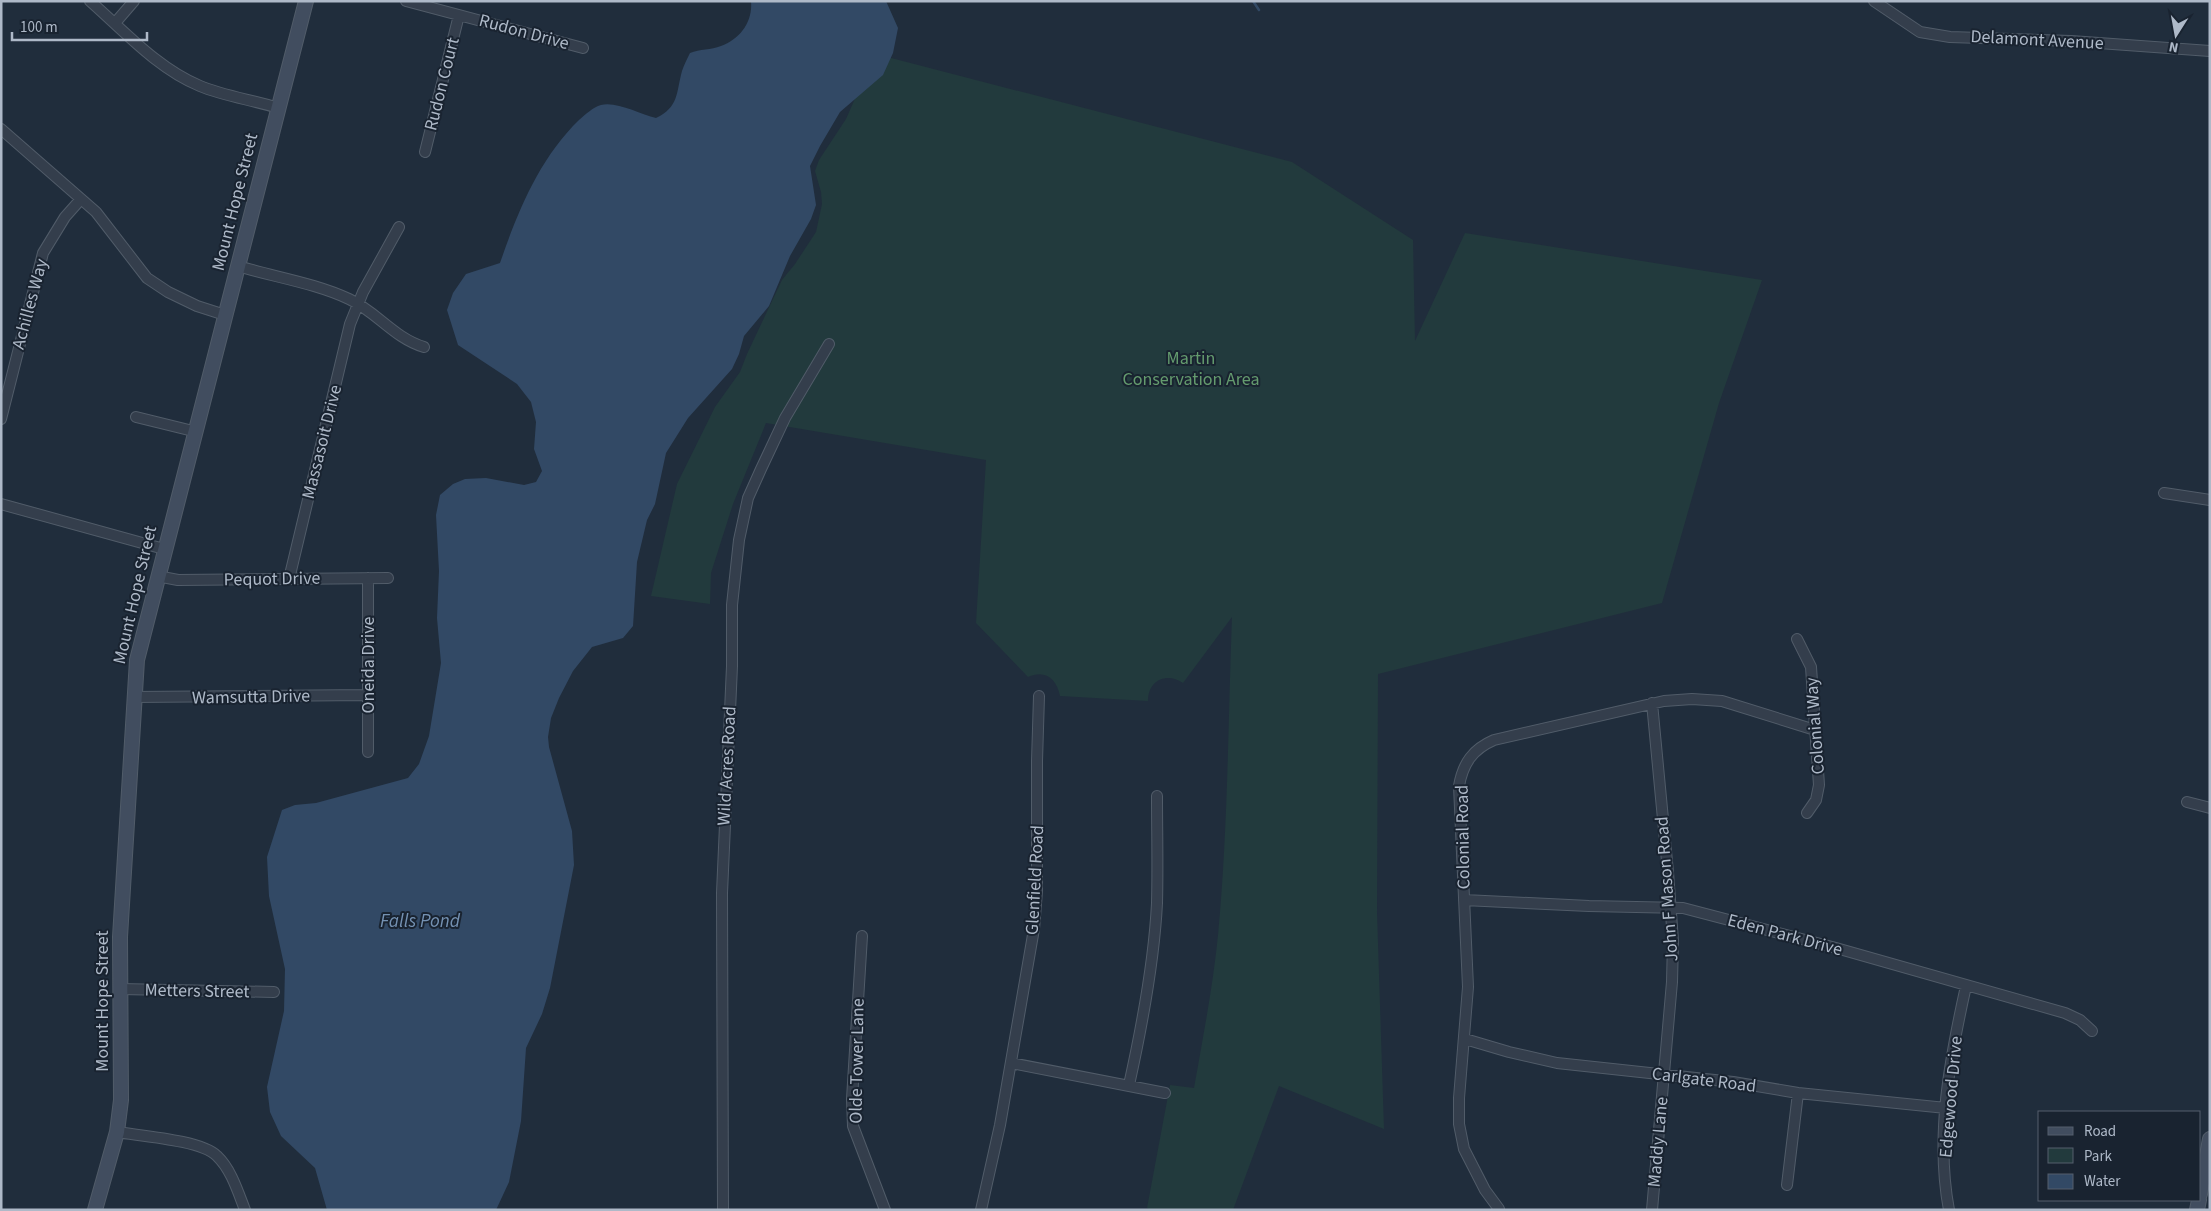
<svg xmlns="http://www.w3.org/2000/svg" width="2211" height="1211" font-family="'Source Sans 3',sans-serif">
  <style>
    .green { fill: #223a3d }
    .water { fill: #324965 }
    .lines { fill: none; stroke-linecap: round; stroke-linejoin: round }
    .stream { stroke: #324965; stroke-width: 2.5 }
    .street-casing { stroke: #515c69; stroke-width: 12 }
    .secondary-casing { stroke: #515c69; stroke-width: 16 }
    .street { stroke: #343e4c; stroke-width: 10 }
    .secondary { stroke: #414d5f; stroke-width: 14 }
    .labels { text-anchor: middle; dominant-baseline: central; stroke-width: 4; stroke-linejoin: round; paint-order: stroke }
    .street-label { font-size: 18px; fill: #aeb9c8; stroke: #192330 }
    .park-label { font-size: 18px; fill: #649b6e; stroke: #192330 }
    .water-label { font-size: 19px; font-style: italic; fill: #7491b2; stroke: #192330 }
  </style>
  <rect width="100%" height="100%" fill="#202d3c"/>
  <path class="green" d="M 872,53 L 1292,162 L 1413,240 L 1415,341 L 1465,233 L 1762,280 L 1719,403 L 1662,603 L 1378,674 L 1377,912 L 1384,1129 L 1279,1086 L 1233,1210 L 1151,1210 L 1147,1208 L 1170,1085 L 1194,1088 C 1203,1037 1213,986 1218,935 C 1228,829 1228,722 1232,617 L 1183,683 C 1167,672 1148,680 1148,701 L 1060,696 C 1057,679 1045,669 1028,677 L 976,623 L 986,460 L 766,423 L 733,504 L 711,573 L 710,604 L 651,596 L 677,484 L 715,407 L 740,372 L 747,354 L 782,280 L 795,264 L 816,232 L 822,204 L 821,192 L 815,171 L 819,160 L 846,119 L 861,85 Z"/>
  <path class="water" d="M 751,1 L 886,1 L 898,28 L 893,53 L 883,75 L 840,112 L 820,146 L 810,166 L 816,205 L 811,219 L 790,256 L 769,306 L 744,336 L 739,354 L 732,369 L 688,418 L 666,453 L 655,504 L 647,520 L 637,562 L 633,626 L 623,638 L 592,647 L 573,671 L 559,698 L 551,718 L 548,737 L 549,747 L 572,831 L 574,865 L 550,988 L 542,1014 L 526,1048 L 521,1121 L 509,1182 L 496,1210 L 327,1210 L 315,1168 L 281,1136 L 270,1112 L 267,1087 L 284,1011 L 285,969 L 269,896 L 267,857 L 282,810 L 295,805 L 316,803 L 408,778 L 419,764 L 429,736 L 441,663 L 437,618 L 439,571 L 436,515 L 440,495 L 453,484 L 465,479 L 486,478 L 524,485 L 536,482 L 542,471 L 534,449 L 536,422 L 531,402 L 517,384 L 458,345 L 447,310 L 453,293 L 466,274 L 500,263 C 518,211 539,159 579,120 C 585,115 593,107 601,105 C 616,101 640,114 656,118 C 679,107 676,93 682,71 C 684,65 687,59 690,53 C 700,49 711,50 721,46 C 740,39 753,22 751,1 Z"/>
  <g class="lines">
    <path class="stream" d="M 1253,1 L 1259,10"/>
    <g class="street-casing">
      <path id="street" d="M 90,1 C 123,30 158,69 200,86 C 224,96 253,100 278,108
        M 406,1 L 583,48
        M 1874,1 L 1920,32 L 1950,37 L 2071,41 L 2210,51
        M 115,23 L 134,1
        M 1,129 L 96,212 L 147,278 L 168,292 L 197,306 L 225,315
        M 425,152 L 459,15
        M 238,266 C 274,277 315,283 349,299 C 377,312 394,338 424,347
        M 136,417 L 197,432
        M 1,419 L 43,253 L 65,217 L 81,199
        M 2164,493 L 2210,500
        M 1,504 L 164,549
        M 157,576 L 178,580 L 388,578
        M 289,579 L 350,324 L 363,292 L 399,227
        M 1797,639 L 1811,667 L 1819,785 L 1816,800 L 1807,813
        M 133,697 L 368,695
        M 368,752 L 368,578
        M 2187,802 L 2210,808
        M 1464,900 L 1589,906 L 1683,908 L 1836,948 L 2065,1013 L 2080,1020 L 2092,1031
        M 862,936 L 852,1099 L 853,1126 L 885,1210
        M 120,989 L 274,992
        M 1465,1039 L 1509,1052 L 1557,1063 L 1733,1082 L 1798,1093 L 1946,1108
        M 1011,1063 L 1165,1093
        M 1129,1085 C 1142,1026 1154,964 1157,903 C 1158,867 1157,831 1157,796
        M 117,1132 C 140,1136 201,1140 217,1156 C 231,1169 238,1192 245,1210
        M 1787,1185 L 1798,1093
        M 1499,1209 L 1485,1190 L 1464,1149 L 1459,1124 L 1459,1098 L 1468,987 L 1459,786 C 1463,763 1473,749 1494,740 L 1664,701 L 1692,699 L 1722,701 L 1815,730
        M 723,1210 L 722,893 L 732,666 L 732,605 L 739,540 L 748,498 L 761,469 L 785,418 L 829,344
        M 981,1210 L 1000,1125 L 1034,929 L 1037,891 L 1037,761 L 1039,696
        M 1652,1210 L 1672,982 L 1673,941 L 1668,872 L 1652,703
        M 1949,1210 C 1935,1136 1950,1058 1966,986"/>
    </g>
    <g class="secondary-casing">
      <path id="secondary" d="M 2200,1194 L 2210,1139
        M 95,1210 L 117,1132 L 121,1100 L 120,937 L 137,660 L 306,1
        M 2197,1210 L 2199,1200"/>
    </g>
    <use href="#street" class="street"/>
    <use href="#secondary" class="secondary"/>
  </g>
  <g class="labels">
    <g class="street-label">
      <text transform="translate(524 32) rotate(15)">Rudon Drive</text>
      <text transform="translate(2037 40) rotate(3)">Delamont Avenue</text>
      <text transform="translate(442 84) rotate(-76)">Rudon Court</text>
      <text transform="translate(235 202) rotate(-76)">Mount Hope Street</text>
      <text transform="translate(30 304) rotate(-75)">Achilles Way</text>
      <text transform="translate(322 442) rotate(-76)">Massasoit Drive</text>
      <text transform="translate(272 579) rotate(-1)">Pequot Drive</text>
      <text transform="translate(135 595) rotate(-77)">Mount Hope Street</text>
      <text transform="translate(368 665) rotate(-90)">Oneida Drive</text>
      <text transform="translate(251 697) rotate(-1)">Wamsutta Drive</text>
      <text transform="translate(1815 726) rotate(-94)">Colonial Way</text>
      <text transform="translate(727 766) rotate(-87)">Wild Acres Road</text>
      <text transform="translate(1463 837) rotate(-91)">Colonial Road</text>
      <text transform="translate(1035 880) rotate(-87)">Glenfield Road</text>
      <text transform="translate(1667 889) rotate(-94)">John F Mason Road</text>
      <text transform="translate(1785 935) rotate(15)">Eden Park Drive</text>
      <text transform="translate(197 991) rotate(1)">Metters Street</text>
      <text transform="translate(102 1001) rotate(-90)">Mount Hope Street</text>
      <text transform="translate(857 1061) rotate(-89)">Olde Tower Lane</text>
      <text transform="translate(1704 1080) rotate(7)">Carlgate Road</text>
      <text transform="translate(1951 1097) rotate(-85)">Edgewood Drive</text>
      <text transform="translate(1658 1142) rotate(-85)">Maddy Lane</text>
    </g>
    <g class="park-label">
      <text x="1191" y="358">Martin<tspan x="1191" dy="21">Conservation Area</tspan></text>
    </g>
    <g class="water-label">
      <text x="420" y="921">Falls Pond</text>
    </g>
  </g>
  <rect width="2211" height="1211" fill="none" stroke="#aeb9c8" stroke-width="5"/>
  <rect x="2038" y="1111" width="162" height="90" fill="#192330" stroke="#555f6d"/>
  <rect x="2048" y="1127" width="25" height="8" fill="#414d5f" stroke="#555f6d"/>
  <text x="2084" y="1136" font-size="15" fill="#aeb9c8">Road</text>
  <rect x="2048" y="1148" width="25" height="15" fill="#223a3d" stroke="#555f6d"/>
  <text x="2084" y="1161" font-size="15" fill="#aeb9c8">Park</text>
  <rect x="2048" y="1174" width="25" height="15" fill="#324965" stroke="#555f6d"/>
  <text x="2084" y="1186" font-size="15" fill="#aeb9c8">Water</text>
  <g transform="translate(2176 35) rotate(191)" stroke="#192330" stroke-width="4" paint-order="stroke">
  <path d="M0-4L9 19L0 12L-9 19Z" fill="#aeb9c8"/>
  <text y="-8" font-size="14" font-weight="bold" text-anchor="middle" fill="#aeb9c8">N</text>
  </g>
  <path d="M12 32v8h135v-8" fill="none" stroke="#aeb9c8" stroke-width="2.5"/>
  <text x="20" y="32" font-size="15" fill="#aeb9c8" stroke="#192330" stroke-width="4" paint-order="stroke">100 m</text>
</svg>
